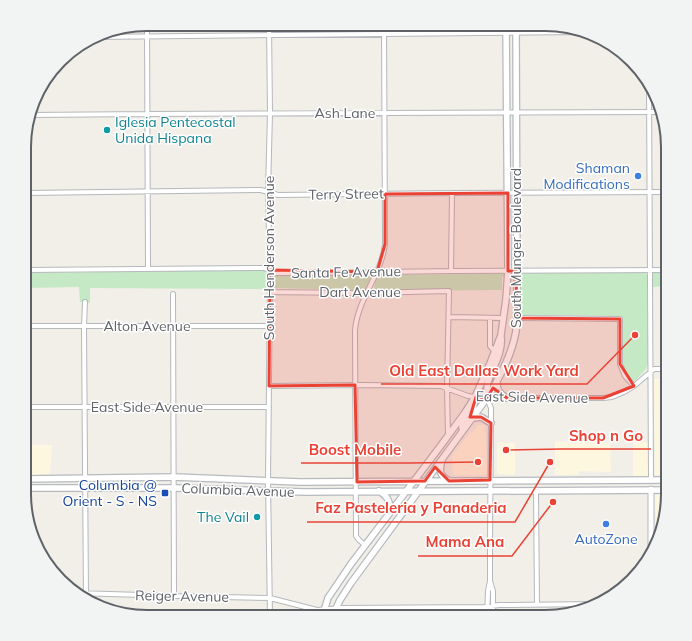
<svg xmlns="http://www.w3.org/2000/svg" width="692" height="641" font-family="Mulish,sans-serif">
  <style>
    .commercial { fill: #fef7e0 }
    .green { fill: #c5e8c5 }
    .lines { fill: none; stroke-linecap: round; stroke-linejoin: round }
    .minor-casing { stroke: #b5b8bc; stroke-width: 6 }
    .tertiary-casing { stroke: #b5b8bc; stroke-width: 7 }
    .secondary-casing { stroke: #b6babf; stroke-width: 8 }
    .minor { stroke: #fff; stroke-width: 4 }
    .tertiary { stroke: #fff; stroke-width: 5 }
    .secondary { stroke: #fff; stroke-width: 5.5 }
    .marked { fill: #ea4335; fill-opacity: 0.2; stroke: #ea4335; stroke-width: 3; stroke-linejoin: round }
    .culture-dot { fill: #0f9aa8; stroke: #fff; stroke-width: 1.5 }
    .shop-dot { fill: #3f7fe0; stroke: #fff; stroke-width: 1.5 }
    .transit-dot { fill: #1a4fb4; stroke: #fff; stroke-width: 1.5 }
    .labels { text-anchor: middle; dominant-baseline: central; stroke-width: 3; stroke-linejoin: round; paint-order: stroke }
    .street-label { font-size: 14px; fill: #5f6368; stroke: #fff }
    .culture-label { font-size: 14px; fill: #0d838f; stroke: #fff; text-anchor: start }
    .shop-label { font-size: 14px; fill: #366cbe; stroke: #fff; text-anchor: end }
    .transit-label { font-size: 14px; fill: #164399; stroke: #fff; text-anchor: end }
    .rim { fill: none; stroke: #5f6368; stroke-width: 2 }
    .leader { fill: none; stroke: #ea4335; stroke-width: 1.5 }
    .callout-dot { fill: #ea4335; stroke: #fff; stroke-width: 1.5 }
    .callout-label { font-size: 15px; text-anchor: middle; font-weight: bold; fill: #ea4335; stroke: #fff; stroke-width: 3; stroke-linejoin: round; paint-order: stroke }
  </style>
  <rect width="100%" height="100%" fill="#f1efe8"/>
  <path class="commercial" d="M 654,379 L 668,379 L 668,475 L 655,475 Z
    M 478,425 L 484,425 L 486,436 L 487,474 L 484,475 L 453,475 L 452,456 L 470,432 L 472,433 Z
    M 578,441 L 610,443 L 611,472 L 578,471 L 578,475 L 555,475 L 555,442 Z
    M 497,442 L 515,443 L 515,475 L 497,474 Z
    M 633,442 L 648,442 L 648,476 L 633,476 Z
    M 25,445 L 52,445 L 50,474 L 24,476 Z
    M 655,495 L 668,495 L 657,541 L 656,541 Z"/>
  <path class="green" d="M 264,270 L 268,278 L 273,278 L 273,276 L 276,275 L 368,274 L 371,278 L 378,278 L 379,275 L 644,272 L 646,273 L 648,278 L 653,276 L 653,273 L 655,272 L 668,272 L 668,286 L 653,287 L 653,282 L 647,284 L 648,363 L 646,369 L 635,381 C 626,379 623,370 622,362 L 621,316 L 523,315 L 521,313 L 520,277 L 502,277 L 502,290 L 496,290 L 377,291 L 374,288 L 375,283 L 369,283 L 365,290 L 363,292 L 348,290 L 275,288 L 273,287 L 273,284 L 267,284 L 267,289 L 90,288 L 90,303 L 80,302 L 79,287 L 25,288 L 26,273 Z"/>
  <g class="lines">
    <g class="minor-casing">
      <path id="minor" d="M 147,24 L 148,268
        M 269,24 L 270,113 L 268,191 L 270,281 L 268,481 L 270,617
        M 96,37 L 581,32
        M 649,84 L 651,480
        M 29,115 L 148,114 L 661,112
        M 26,193 L 261,190 L 278,195 L 452,193 L 668,192
        M 26,270 L 264,268 L 275,273 L 315,273 L 451,271 L 668,270
        M 451,271 L 452,193
        M 270,292 L 350,293 L 359,294 L 367,293 L 449,291 L 447,388 L 448,435
        M 173,294 C 173,395 174,496 174,596
        M 85,302 L 84,326 L 86,599
        M 449,317 L 504,318
        M 490,318 L 490,346 L 495,352
        M 517,318 L 620,319 L 620,364 L 625,376 L 634,386
        M 25,326 L 269,326
        M 269,386 L 360,385 L 441,386 L 468,396 L 475,397 L 507,398 L 603,398 L 612,397 L 624,392 L 634,386 L 654,369 L 668,369
        M 487,398 L 491,408 L 491,415 L 490,544 L 490,581 L 493,591 L 493,617
        M 25,407 L 269,407
        M 536,490 L 537,604
        M 365,545 L 359,540 L 356,536 L 355,330 C 358,298 381,276 385,244 L 384,24
        M 77,593 L 174,596 L 270,598 L 317,610 L 341,608 L 484,607 L 499,605 L 598,604
        M 487,617 L 488,591 L 490,581"/>
    </g>
    <g class="tertiary-casing">
      <path id="tertiary" d="M 651,554 L 651,489"/>
    </g>
    <g class="secondary-casing">
      <path id="secondary" d="M 497,383 C 497,391 500,394 507,398
        M 487,397 C 488,392 486,386 488,382 C 493,367 503,352 501,337
        M 473,418 L 481,417 L 491,423
        M 462,428 L 462,425 L 473,409 L 475,399
        M 442,460 C 439,471 439,475 449,481
        M 24,479 L 174,477 L 300,482 L 668,480
        M 24,488 L 175,488 L 269,491 L 305,492 L 668,490
        M 379,491 C 387,496 391,501 389,511
        M 322,617 L 328,598 L 351,564 L 439,448 L 464,414 L 475,397 L 489,366 L 501,335 L 506,299 L 508,271 L 506,24
        M 332,617 L 340,600 L 351,583 L 487,398 C 500,377 512,355 516,331 C 517,321 517,310 517,299 L 516,24"/>
    </g>
    <use href="#minor" class="minor"/>
    <use href="#tertiary" class="tertiary"/>
    <use href="#secondary" class="secondary"/>
  </g>
  <path class="marked" d="M 508,193 L 508,271 L 516,271 L 517,318 L 620,319 L 620,364 L 634,386 L 603,398 L 507,398 L 493,388 L 487,398 L 476,397 L 470,417 L 481,417 L 491,423 L 490,480 L 449,481 L 435,467 L 425,481 L 357,482 L 355,385 L 269,386 L 270,270 L 377,272 L 385,244 L 385,194 Z"/>
  <g class="culture-dot">
    <circle cx="107" cy="130" r="4"/>
    <circle cx="257" cy="517" r="4"/>
  </g>
  <g class="shop-dot">
    <circle cx="638" cy="176" r="4"/>
    <circle cx="606" cy="524" r="4"/>
  </g>
  <rect class="transit-dot" x="161" y="489" width="8" height="8" rx="2"/>
  <g class="labels">
    <g class="street-label">
      <text x="345" y="113">Ash Lane</text>
      <text transform="translate(346 194) rotate(-1)">Terry Street</text>
      <text transform="translate(516 248) rotate(-90)">South Munger Boulevard</text>
      <text transform="translate(269 258) rotate(-90)">South Henderson Avenue</text>
      <text transform="translate(346 272) rotate(-1)">Santa Fe Avenue</text>
      <text x="360" y="292">Dart Avenue</text>
      <text x="147" y="326">Alton Avenue</text>
      <text transform="translate(532 397) rotate(1)">East Side Avenue</text>
      <text x="147" y="407">East Side Avenue</text>
      <text transform="translate(238 490) rotate(2)">Columbia Avenue</text>
      <text transform="translate(182 596) rotate(1)">Reiger Avenue</text>
    </g>
    <g class="culture-label">
      <text x="115" y="122">Iglesia Pentecostal<tspan x="115" dy="16">Unida Hispana</tspan></text>
      <text x="249" y="517" text-anchor="end">The Vail</text>
    </g>
    <g class="shop-label">
      <text x="630" y="168">Shaman<tspan x="630" dy="16">Modifications</tspan></text>
      <text x="606" y="539" text-anchor="middle">AutoZone</text>
    </g>
    <g class="transit-label">
      <text x="157" y="485">Columbia @<tspan x="157" dy="16">Orient - S - NS</tspan></text>
    </g>
  </g>
  <path d="M0 0H692V641H0ZM147 31H545A116 116 0 0 1 661 147V494A116 116 0 0 1 545 610H147A116 116 0 0 1 31 494V147A116 116 0 0 1 147 31Z" fill="#f2f3f3" fill-rule="evenodd"/>
  <path class="rim" d="M147 31H545A116 116 0 0 1 661 147V494A116 116 0 0 1 545 610H147A116 116 0 0 1 31 494V147A116 116 0 0 1 147 31Z"/>
  <path class="leader" d="M635 335L587 384H381M506 450L561 449H651M478 462L410 463H301M550 462L515 522H307M553 502L512 556H418"/>
  <g class="callout-dot">
    <circle cx="635" cy="335" r="4"/>
    <circle cx="506" cy="450" r="4"/>
    <circle cx="478" cy="462" r="4"/>
    <circle cx="550" cy="462" r="4"/>
    <circle cx="553" cy="502" r="4"/>
  </g>
  <g class="callout-label">
    <text x="484" y="376">Old East Dallas Work Yard</text>
    <text x="606" y="441">Shop n Go</text>
    <text x="355" y="455">Boost Mobile</text>
    <text x="411" y="513">Faz Pasteleria y Panaderia</text>
    <text x="465" y="547">Mama Ana</text>
  </g>
</svg>
